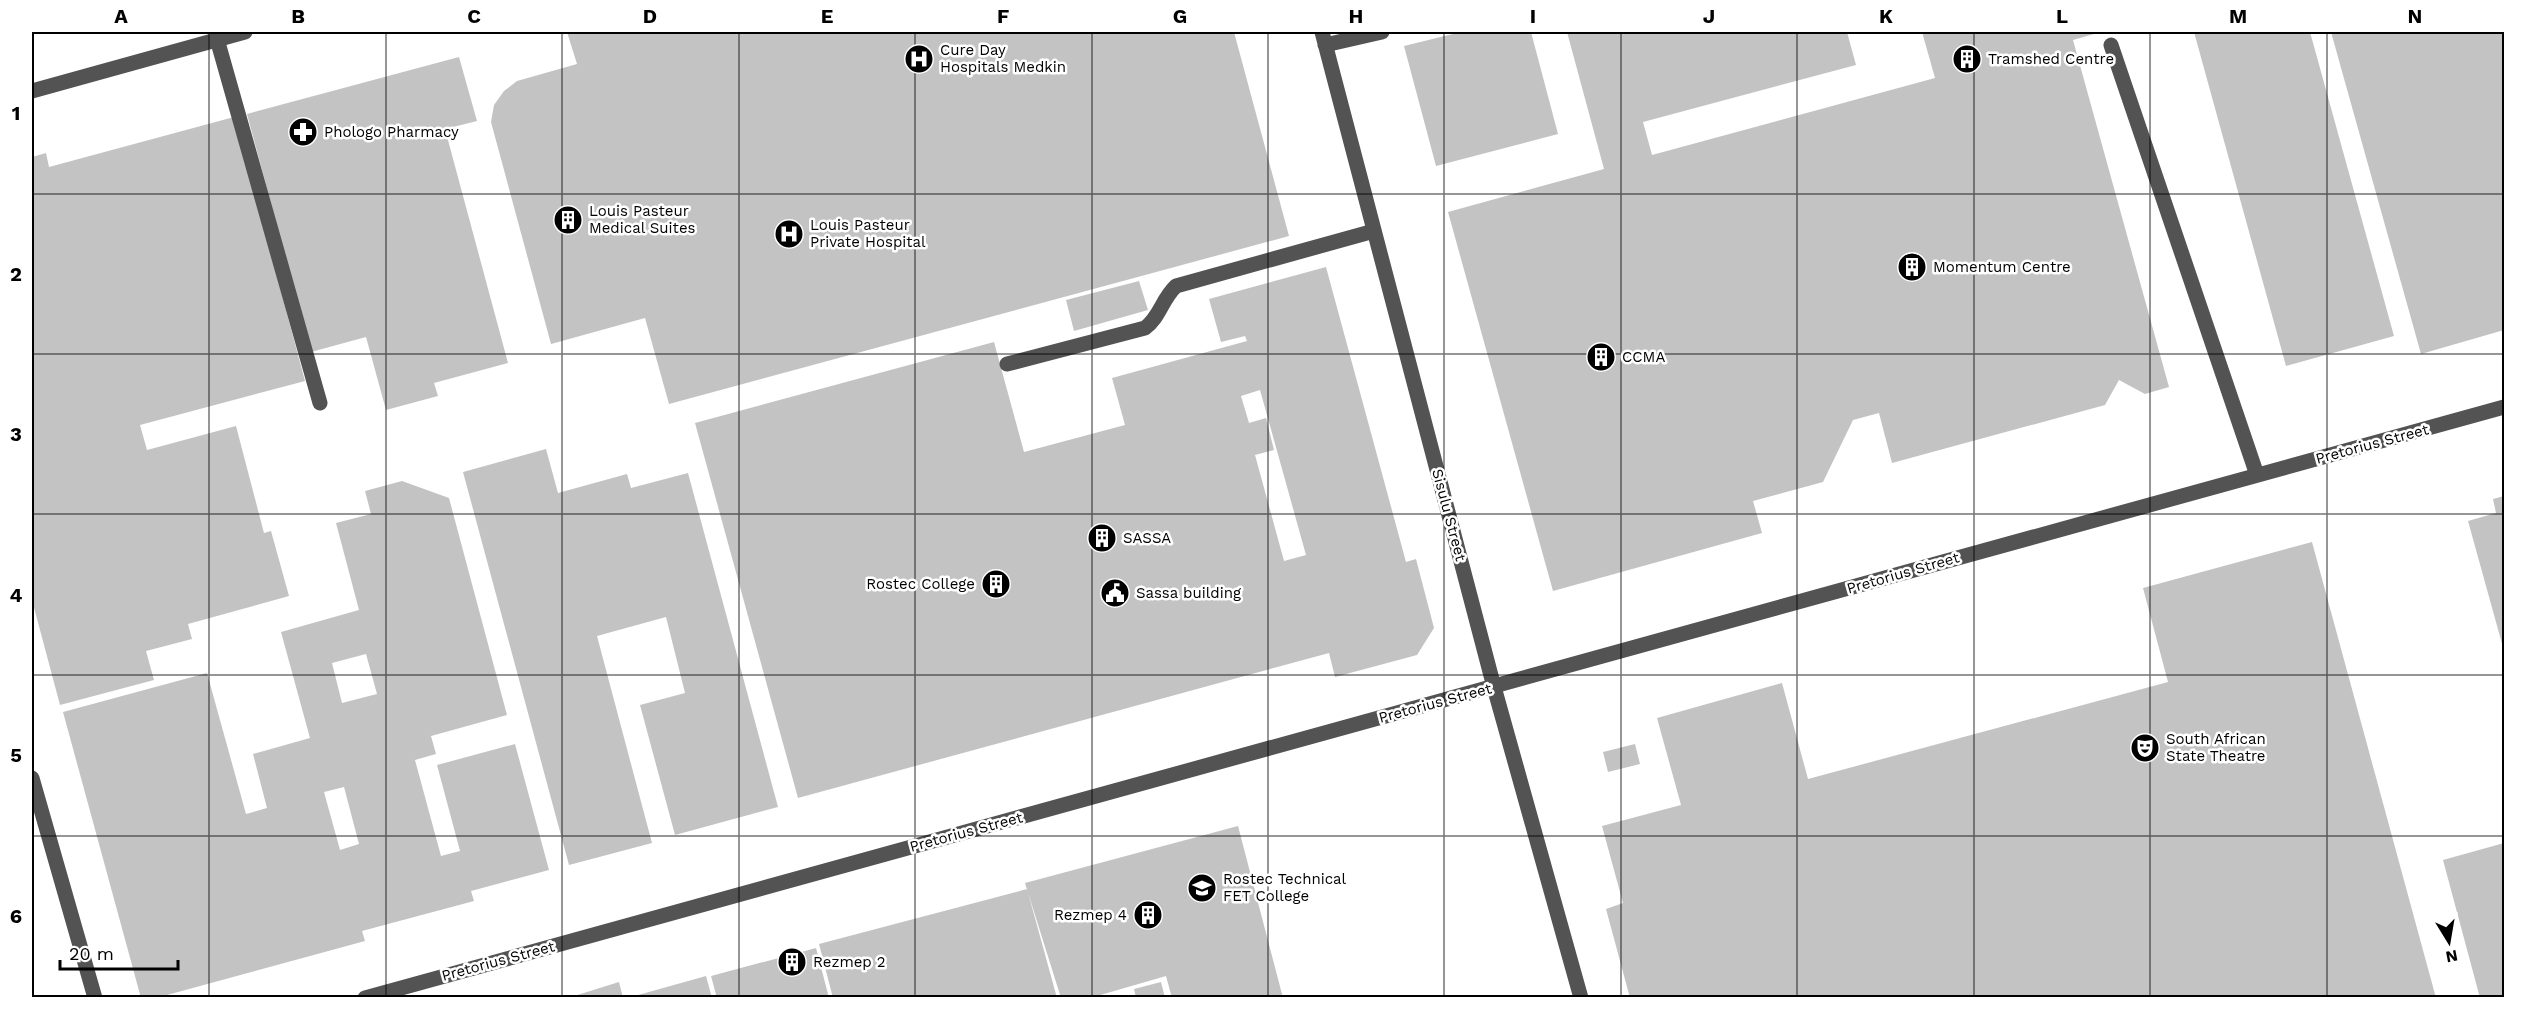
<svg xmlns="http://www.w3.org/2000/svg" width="2536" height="1029" font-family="'Work Sans',sans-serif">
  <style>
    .building { fill: #c3c3c3; fill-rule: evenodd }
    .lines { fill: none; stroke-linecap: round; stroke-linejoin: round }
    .minor { stroke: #535353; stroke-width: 15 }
    .grid { fill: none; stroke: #000; stroke-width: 1.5; stroke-opacity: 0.55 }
    .labels { text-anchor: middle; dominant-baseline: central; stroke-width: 5; stroke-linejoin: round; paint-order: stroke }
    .poi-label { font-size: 15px; fill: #000; stroke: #fff; text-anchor: start }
    .street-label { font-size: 15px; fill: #000; stroke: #fff }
    .neatline { fill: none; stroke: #000; stroke-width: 2 }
    .grid-label { font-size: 20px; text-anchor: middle; font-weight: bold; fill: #000 }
  </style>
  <rect width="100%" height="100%" fill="#fff"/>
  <path class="building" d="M 567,32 L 1234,32 L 1289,236 L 669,404 L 645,318 L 551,344 L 491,122 L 494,105 L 504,91 L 517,81 L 577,64 Z
    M 1461,32 L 1531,32 L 1558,134 L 1436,166 L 1404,46 Z
    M 1567,32 L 1847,32 L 1856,65 L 1643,122 L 1652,155 L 1935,78 L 1922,32 L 2101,32 L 2073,40 L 2169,387 L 2145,394 L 2119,380 L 2105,405 L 1892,463 L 1879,413 L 1853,420 L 1823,482 L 1753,501 L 1762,533 L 1553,591 L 1448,212 L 1604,169 Z
    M 2194,32 L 2310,32 L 2394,336 L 2286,366 Z
    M 2331,32 L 2504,32 L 2504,330 L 2421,354 Z
    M 459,57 L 477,121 L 445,129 L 508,363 L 434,383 L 438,396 L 386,410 L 366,337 L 311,352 L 247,114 Z
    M 234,117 L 305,381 L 140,425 L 147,450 L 236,426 L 264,533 L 271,531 L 289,596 L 188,624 L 192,639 L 146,651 L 154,680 L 60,705 L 32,600 L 32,157 L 46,153 L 49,167 Z
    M 1326,267 L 1406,562 L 1416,559 L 1434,628 L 1417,655 L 1335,677 L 1329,653 L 798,798 L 695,423 L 994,342 L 1024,452 L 1125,425 L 1112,378 L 1247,341 L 1245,336 L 1221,342 L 1209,299 ZM 1260,390 L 1306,555 L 1284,561 L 1255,455 L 1274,450 L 1266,418 L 1249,423 L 1241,396 Z
    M 1139,281 L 1148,310 L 1074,331 L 1066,300 Z
    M 546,449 L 558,493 L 627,474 L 631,488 L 688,473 L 778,807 L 675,835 L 640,705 L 685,693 L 666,617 L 597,636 L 652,843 L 569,865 L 463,472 Z
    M 402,481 L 449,498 L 507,715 L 431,736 L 436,754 L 415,760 L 441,856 L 460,851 L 437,765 L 515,744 L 549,870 L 471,891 L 474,901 L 362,931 L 365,941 L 156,998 L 141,998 L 63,712 L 207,673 L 246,814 L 267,808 L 253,754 L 310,738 L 281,632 L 359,610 L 336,523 L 371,514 L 365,491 ZM 366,654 L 377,694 L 342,703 L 332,663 ZM 344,787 L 359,844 L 340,850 L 324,792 Z
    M 2504,496 L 2504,651 L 2468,521 L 2496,513 L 2493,499 Z
    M 2312,542 L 2436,998 L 1630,998 L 1606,909 L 1623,903 L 1602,826 L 1681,805 L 1657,718 L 1782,683 L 1808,779 L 2168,682 L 2143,588 Z
    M 1635,744 L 1640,764 L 1608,772 L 1603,752 Z
    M 1238,826 L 1283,998 L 1172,998 L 1166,976 L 1090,998 L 1061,998 L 1025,883 Z
    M 2504,843 L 2504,998 L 2480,998 L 2443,860 Z
    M 1027,889 L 1057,998 L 833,998 L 819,944 Z
    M 816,948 L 829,998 L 717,998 L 711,976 Z
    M 706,976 L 712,998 L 631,998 L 631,997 Z
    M 619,982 L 623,998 L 571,998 L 571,997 Z
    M 1161,982 L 1165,998 L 1136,998 L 1134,989 Z"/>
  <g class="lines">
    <path class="minor" d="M 1322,32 L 1494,687 L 1581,998
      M 217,39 L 320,403
      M 1325,45 L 1382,32
      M 2111,45 L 2257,475
      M 32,91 L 245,32
      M 1007,364 L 1145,328 C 1160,317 1162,299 1176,286 L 1374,231
      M 32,778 L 95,998
      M 365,998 L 2504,407"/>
  </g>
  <path class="grid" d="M 209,32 L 209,998M 386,32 L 386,998M 562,32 L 562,998M 739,32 L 739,998M 915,32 L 915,998M 1092,32 L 1092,998M 1268,32 L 1268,998M 1444,32 L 1444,998M 1621,32 L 1621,998M 1797,32 L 1797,998M 1974,32 L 1974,998M 2150,32 L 2150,998M 2327,32 L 2327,998M 32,194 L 2504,194M 32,354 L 2504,354M 32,514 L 2504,514M 32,675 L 2504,675M 32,836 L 2504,836"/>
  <defs>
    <g id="hospital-disc" transform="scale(1.5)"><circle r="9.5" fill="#000" stroke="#fff"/><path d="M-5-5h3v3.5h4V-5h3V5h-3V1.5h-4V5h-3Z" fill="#fff"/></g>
    <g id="building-disc" transform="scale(1.5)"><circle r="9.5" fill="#000" stroke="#fff"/><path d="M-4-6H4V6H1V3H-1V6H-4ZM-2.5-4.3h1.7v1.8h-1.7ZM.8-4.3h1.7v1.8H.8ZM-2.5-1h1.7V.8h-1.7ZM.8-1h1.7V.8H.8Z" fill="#fff"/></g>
    <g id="pharmacy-disc" transform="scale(1.5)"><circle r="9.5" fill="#000" stroke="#fff"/><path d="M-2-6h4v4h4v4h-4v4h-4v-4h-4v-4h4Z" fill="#fff"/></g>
    <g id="civic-disc" transform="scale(1.5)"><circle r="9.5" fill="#000" stroke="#fff"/><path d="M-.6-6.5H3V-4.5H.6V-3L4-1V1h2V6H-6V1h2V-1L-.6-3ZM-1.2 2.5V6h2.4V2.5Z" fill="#fff"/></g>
    <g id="theatre-disc" transform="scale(1.5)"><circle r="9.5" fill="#000" stroke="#fff"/><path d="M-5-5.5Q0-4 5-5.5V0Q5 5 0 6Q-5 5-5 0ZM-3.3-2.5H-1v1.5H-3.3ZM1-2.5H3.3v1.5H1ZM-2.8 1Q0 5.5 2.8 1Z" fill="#fff"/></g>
    <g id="university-disc" transform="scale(1.5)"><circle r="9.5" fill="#000" stroke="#fff"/><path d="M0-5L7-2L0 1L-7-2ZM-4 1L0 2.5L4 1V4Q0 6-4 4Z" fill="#fff"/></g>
  </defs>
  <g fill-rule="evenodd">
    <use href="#hospital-disc" x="919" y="59"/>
    <use href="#building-disc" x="1967" y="59"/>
    <use href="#pharmacy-disc" x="303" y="132"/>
    <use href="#building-disc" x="568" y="220"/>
    <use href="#hospital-disc" x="789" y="234"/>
    <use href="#building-disc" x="1912" y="267"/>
    <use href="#building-disc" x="1601" y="357"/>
    <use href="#building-disc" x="1102" y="538"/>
    <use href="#building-disc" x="996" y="584"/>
    <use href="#civic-disc" x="1115" y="593"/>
    <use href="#theatre-disc" x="2145" y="748"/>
    <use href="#university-disc" x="1202" y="888"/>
    <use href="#building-disc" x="1148" y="915"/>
    <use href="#building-disc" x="792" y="962"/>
  </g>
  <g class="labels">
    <g class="poi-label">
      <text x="940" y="50">Cure Day<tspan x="940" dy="17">Hospitals Medkin</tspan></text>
      <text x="1988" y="59">Tramshed Centre</text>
      <text x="324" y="132">Phologo Pharmacy</text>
      <text x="589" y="211">Louis Pasteur<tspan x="589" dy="17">Medical Suites</tspan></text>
      <text x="810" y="225">Louis Pasteur<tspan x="810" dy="17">Private Hospital</tspan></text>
      <text x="1933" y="267">Momentum Centre</text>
      <text x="1622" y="357">CCMA</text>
      <text x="1123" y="538">SASSA</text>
      <text x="975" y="584" text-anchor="end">Rostec College</text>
      <text x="1136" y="593">Sassa building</text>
      <text x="2166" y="739">South African<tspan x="2166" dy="17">State Theatre</tspan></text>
      <text x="1223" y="879">Rostec Technical<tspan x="1223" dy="17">FET College</tspan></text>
      <text x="1127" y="915" text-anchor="end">Rezmep 4</text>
      <text x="813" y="962">Rezmep 2</text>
    </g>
    <g class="street-label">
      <text transform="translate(2372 444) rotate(-15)">Pretorius Street</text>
      <text transform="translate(1449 515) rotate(75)">Sisulu Street</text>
      <text transform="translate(1903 573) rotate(-16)">Pretorius Street</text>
      <text transform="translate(1435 703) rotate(-15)">Pretorius Street</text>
      <text transform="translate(966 832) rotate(-15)">Pretorius Street</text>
      <text transform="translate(498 961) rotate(-15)">Pretorius Street</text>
    </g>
  </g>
  <rect width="2536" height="1029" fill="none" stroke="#ffffff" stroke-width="66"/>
  <g transform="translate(2449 942) rotate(169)" stroke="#ffffff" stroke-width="4.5" paint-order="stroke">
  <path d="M0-4.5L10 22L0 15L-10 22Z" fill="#000000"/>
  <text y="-9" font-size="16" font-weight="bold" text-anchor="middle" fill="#000000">N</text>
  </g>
  <path d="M60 960v9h118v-9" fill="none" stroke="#000000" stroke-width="3"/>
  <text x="69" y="960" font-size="18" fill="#000000" stroke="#ffffff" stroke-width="4.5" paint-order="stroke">20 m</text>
  <rect x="33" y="33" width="2470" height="963" class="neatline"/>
  <g class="grid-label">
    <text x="121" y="23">A</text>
    <text x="298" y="23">B</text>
    <text x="474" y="23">C</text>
    <text x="650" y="23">D</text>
    <text x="827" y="23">E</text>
    <text x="1003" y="23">F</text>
    <text x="1180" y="23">G</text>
    <text x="1356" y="23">H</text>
    <text x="1533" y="23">I</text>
    <text x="1709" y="23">J</text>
    <text x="1886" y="23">K</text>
    <text x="2062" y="23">L</text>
    <text x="2238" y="23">M</text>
    <text x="2415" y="23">N</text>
    <text x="16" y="120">1</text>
    <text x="16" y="281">2</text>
    <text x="16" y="441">3</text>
    <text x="16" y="602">4</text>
    <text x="16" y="762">5</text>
    <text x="16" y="923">6</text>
  </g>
</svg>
